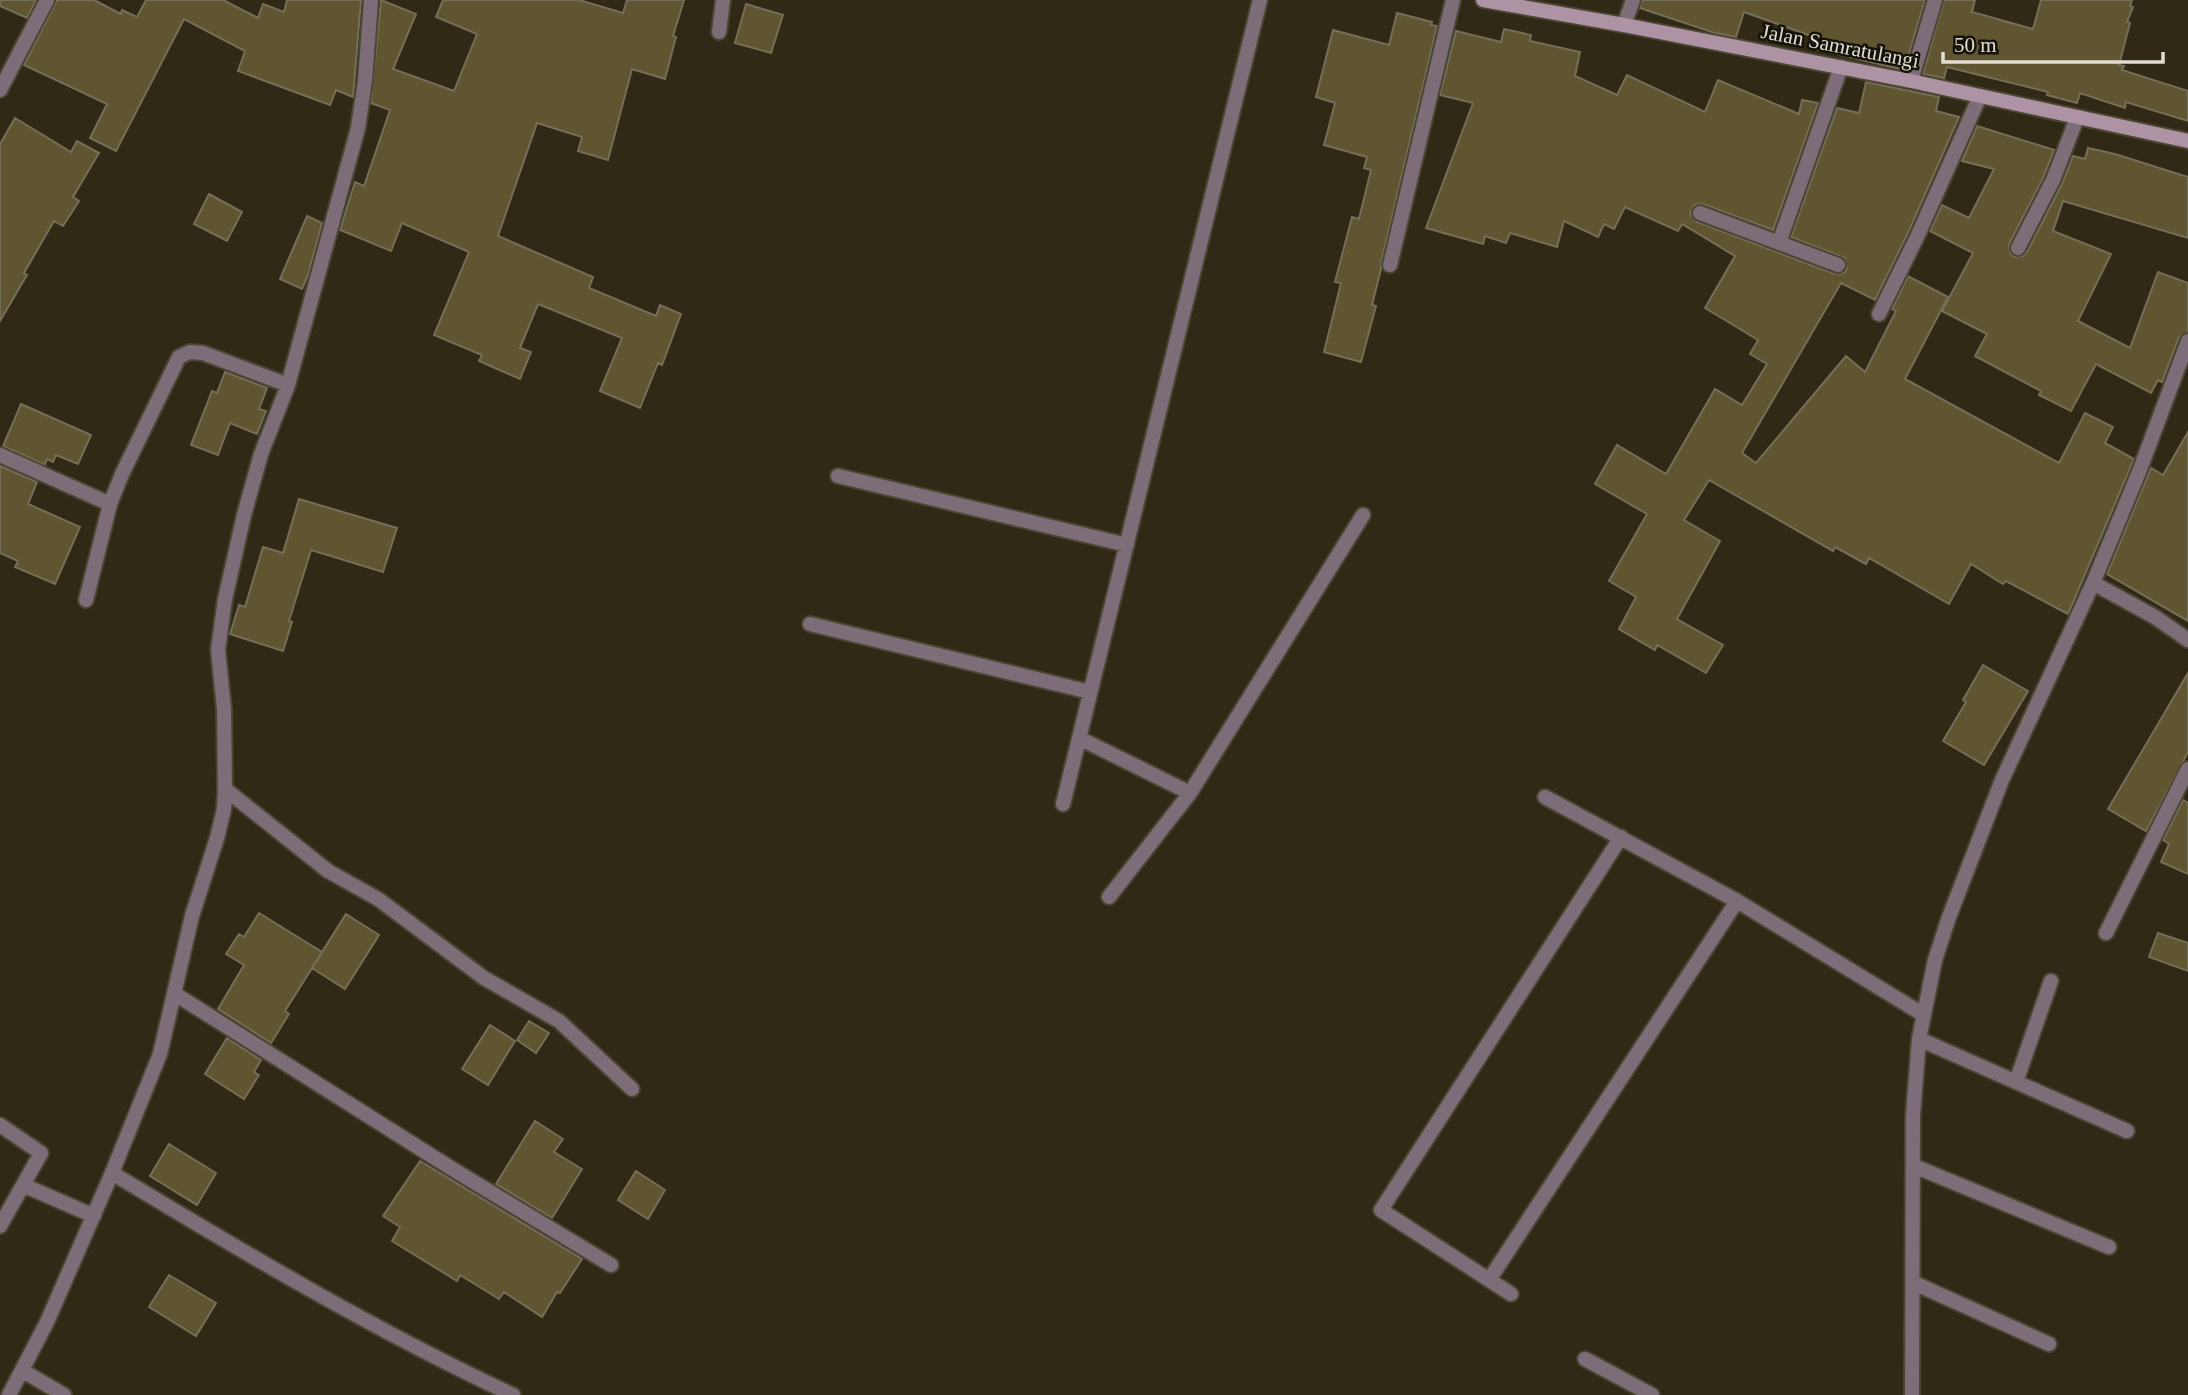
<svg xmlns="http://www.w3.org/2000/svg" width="2188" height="1395" font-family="Georgia,serif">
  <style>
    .building { fill: #5f5530; stroke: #756e58; stroke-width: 2 }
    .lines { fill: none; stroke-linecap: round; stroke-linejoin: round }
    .lane-casing { stroke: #4b4633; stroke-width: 18 }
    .street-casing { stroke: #4b4633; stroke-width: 18 }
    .secondary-casing { stroke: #4b4633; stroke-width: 18 }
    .lane { stroke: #7d6d78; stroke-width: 14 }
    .street { stroke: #7d6d78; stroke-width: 14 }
    .secondary { stroke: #ad93a4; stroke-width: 14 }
    .labels { text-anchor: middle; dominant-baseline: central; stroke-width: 5; stroke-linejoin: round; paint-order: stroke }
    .street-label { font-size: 21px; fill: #e1ded1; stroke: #141209 }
  </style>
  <rect width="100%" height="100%" fill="#2f2915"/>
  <path class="building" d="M 0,0 L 36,0 L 27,18 L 0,6 Z
    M 57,0 L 94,0 L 121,14 L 122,10 L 137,17 L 146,0 L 223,0 L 258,18 L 263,4 L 284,12 L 287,0 L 361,0 L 353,97 L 336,90 L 330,105 L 238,71 L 245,51 L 184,19 L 116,151 L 90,138 L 107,104 L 24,65 Z
    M 381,0 L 416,14 L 393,69 L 454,91 L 477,34 L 436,17 L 443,0 L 579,0 L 623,13 L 627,0 L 684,0 L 673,36 L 676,37 L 665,79 L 632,69 L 608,160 L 578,151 L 582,137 L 537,123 L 498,236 L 593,277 L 589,288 L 656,316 L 660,305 L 681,314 L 662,365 L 658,363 L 640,408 L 600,391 L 622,338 L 538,304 L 520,348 L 531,352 L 520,379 L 479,361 L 482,355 L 434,335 L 469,252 L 402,223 L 391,251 L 340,230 L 355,182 L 364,186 L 390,110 L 371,103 Z
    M 1642,0 L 1925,0 L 1904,70 L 1815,49 L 1817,38 L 1744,12 L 1736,37 L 1715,33 L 1640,8 Z
    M 1944,0 L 1975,0 L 1972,12 L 2033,29 L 2041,0 L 2132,0 L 2130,6 L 2133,7 L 2127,22 L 2130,23 L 2119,65 L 2124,66 L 2122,70 L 2188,91 L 2188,121 L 2126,102 L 2125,108 L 2080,93 L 2077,103 L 2047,95 L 2048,92 L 1947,67 L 1944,78 L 1923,74 Z
    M 746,4 L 783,15 L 771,53 L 735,43 Z
    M 1397,13 L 1432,22 L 1431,25 L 1437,26 L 1381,263 L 1381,269 L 1372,305 L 1376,306 L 1361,362 L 1324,352 L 1341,283 L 1335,282 L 1352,217 L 1359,219 L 1371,170 L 1364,168 L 1367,157 L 1324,145 L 1335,103 L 1316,97 L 1333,30 L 1389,45 Z
    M 1504,29 L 1531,35 L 1530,41 L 1580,52 L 1575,76 L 1617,95 L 1627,75 L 1705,112 L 1718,80 L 1799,114 L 1802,100 L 1818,103 L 1773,230 L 1703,204 L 1694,205 L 1690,214 L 1697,222 L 1835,274 L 1844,273 L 1847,269 L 1845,258 L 1791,237 L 1837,108 L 1859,113 L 1866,82 L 1939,97 L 1936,111 L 1959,117 L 1908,233 L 1875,300 L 1841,283 L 1742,453 L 1756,463 L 1846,356 L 1865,372 L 1896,311 L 1892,309 L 1908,276 L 1948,297 L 1905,379 L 2059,463 L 2085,413 L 2113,427 L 2105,443 L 2134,459 L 2068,614 L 2006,581 L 2003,584 L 1971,564 L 1949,604 L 1869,558 L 1866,564 L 1835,547 L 1833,551 L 1709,480 L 1684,520 L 1720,541 L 1677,619 L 1723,645 L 1706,673 L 1657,645 L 1655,650 L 1619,629 L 1636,597 L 1609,581 L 1647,514 L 1595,484 L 1617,445 L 1666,474 L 1715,389 L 1742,405 L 1767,364 L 1750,354 L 1758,340 L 1705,308 L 1735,256 L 1682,224 L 1678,231 L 1625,207 L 1614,229 L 1604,224 L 1598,237 L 1564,221 L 1557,247 L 1510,233 L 1506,243 L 1485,236 L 1483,244 L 1426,228 L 1473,103 L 1440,95 L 1456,31 L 1501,42 Z
    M 15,118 L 71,152 L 77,141 L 99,153 L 73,197 L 79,201 L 63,226 L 54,221 L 24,273 L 27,275 L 0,321 L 0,144 Z
    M 1977,126 L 2054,150 L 2044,176 L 2009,244 L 2010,253 L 2014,257 L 2023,256 L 2027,252 L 2062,184 L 2073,156 L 2085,159 L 2088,148 L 2115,154 L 2188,177 L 2188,238 L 2063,201 L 2053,231 L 2111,254 L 2078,321 L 2130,348 L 2158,272 L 2188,283 L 2188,332 L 2179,337 L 2162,382 L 2158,380 L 2151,393 L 2096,364 L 2071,411 L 2039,395 L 2041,391 L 1975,356 L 1987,334 L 1942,311 L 1973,253 L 1930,231 L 1942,205 L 1969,218 L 1994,169 L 1962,161 Z
    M 209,194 L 242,212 L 227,241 L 194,224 Z
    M 307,216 L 322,223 L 308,275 L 302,289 L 280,279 Z
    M 225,372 L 267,388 L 259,409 L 266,411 L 257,434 L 230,423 L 218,455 L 191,445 L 212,391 L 217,393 Z
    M 21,404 L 91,435 L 78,464 L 56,455 L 53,462 L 47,459 L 45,465 L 3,446 Z
    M 2188,432 L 2188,621 L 2107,574 L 2151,468 L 2163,475 Z
    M 0,466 L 37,482 L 28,504 L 80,527 L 55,584 L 15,567 L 18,561 L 0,553 Z
    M 299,499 L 397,528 L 383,572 L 311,550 L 289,621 L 292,622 L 283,651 L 230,634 L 239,605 L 245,607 L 263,547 L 283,553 Z
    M 1983,665 L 2028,691 L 1984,765 L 1943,741 L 1966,702 L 1963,700 Z
    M 2188,673 L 2188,752 L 2146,831 L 2108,809 Z
    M 2183,800 L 2188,803 L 2188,874 L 2161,862 L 2169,844 L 2163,840 Z
    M 259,913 L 322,952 L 285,1011 L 289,1014 L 271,1043 L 218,1009 L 244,965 L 226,954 L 239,934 L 244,937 Z
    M 346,914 L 379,935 L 345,989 L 312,968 Z
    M 2158,933 L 2188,943 L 2188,971 L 2149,957 Z
    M 529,1021 L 549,1033 L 536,1053 L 517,1040 Z
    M 490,1025 L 515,1041 L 488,1085 L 462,1069 Z
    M 227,1038 L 261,1060 L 254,1072 L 259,1075 L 244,1099 L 205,1074 Z
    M 535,1121 L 563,1139 L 554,1152 L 582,1169 L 552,1218 L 496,1184 Z
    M 169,1144 L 216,1173 L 197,1205 L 150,1176 Z
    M 420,1161 L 582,1259 L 560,1293 L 557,1292 L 542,1317 L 504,1292 L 499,1299 L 460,1275 L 457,1281 L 392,1241 L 400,1227 L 383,1216 Z
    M 636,1171 L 665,1190 L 648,1219 L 618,1200 Z
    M 169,1275 L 216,1303 L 196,1336 L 149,1307 Z"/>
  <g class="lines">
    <g class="lane-casing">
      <path id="lane" d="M 1624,25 L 1633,0"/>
    </g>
    <g class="street-casing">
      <path id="street" d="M 719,32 L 723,0
        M 1911,81 L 1935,0
        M 0,90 L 47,0
        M 1700,213 L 1838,265
        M 1779,243 L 1841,67
        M 2018,248 L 2053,180 L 2077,118
        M 1390,265 L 1453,0
        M 1879,314 L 1917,237 L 1980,96
        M 0,455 L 110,504
        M 838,476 L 1127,545
        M 2093,583 L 2155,617 L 2188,640
        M 86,600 L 110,504 L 122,474 L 179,357 L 190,352 L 203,353 L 288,385
        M 810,624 L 1090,692
        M 1079,738 L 1190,793
        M 225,789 L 328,871 L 378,899 L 484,978 L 559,1021 L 632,1089
        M 1545,797 L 1737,901 L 1924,1015
        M 1063,804 L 1260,0
        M 1109,897 L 1190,793 L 1363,515
        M 2106,933 L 2188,769
        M 175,994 L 454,1170 L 611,1265
        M 1919,1039 L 2127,1131
        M 2016,1082 L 2051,981
        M 0,1125 L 41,1153 L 0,1226
        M 1914,1166 L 2109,1247
        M 112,1173 C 243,1252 374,1330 513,1395
        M 23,1185 L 94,1216
        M 1489,1280 L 1737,901
        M 1914,1283 L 2049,1344
        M 1511,1294 L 1381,1210 L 1621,837
        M 1585,1359 L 1652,1395
        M 23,1371 L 64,1395
        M 9,1395 L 47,1322 L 112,1173 L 160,1054 L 192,916 L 217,838 L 224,809 L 225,789 L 224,709 L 218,650 L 225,599 L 244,515 L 261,454 L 288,385 L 358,128 L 365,81 L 371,0
        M 1912,1395 L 1913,1115 L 1919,1039 L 1935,960 L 1949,917 L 2002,780 L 2093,583 L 2139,472 L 2188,341"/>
    </g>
    <g class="secondary-casing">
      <path id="secondary" d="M 1483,0 L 1624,25 L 1911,81 L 2188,141"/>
    </g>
    <use href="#lane" class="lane"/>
    <use href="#street" class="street"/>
    <use href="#secondary" class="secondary"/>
  </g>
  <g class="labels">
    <g class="street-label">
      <text transform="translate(1840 46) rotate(11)">Jalan Samratulangi</text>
    </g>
  </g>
  <path d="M1943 52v10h220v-10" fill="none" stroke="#e1ded1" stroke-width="3.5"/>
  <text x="1954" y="52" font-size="21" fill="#e1ded1" stroke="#141209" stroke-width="5" paint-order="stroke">50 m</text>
</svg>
